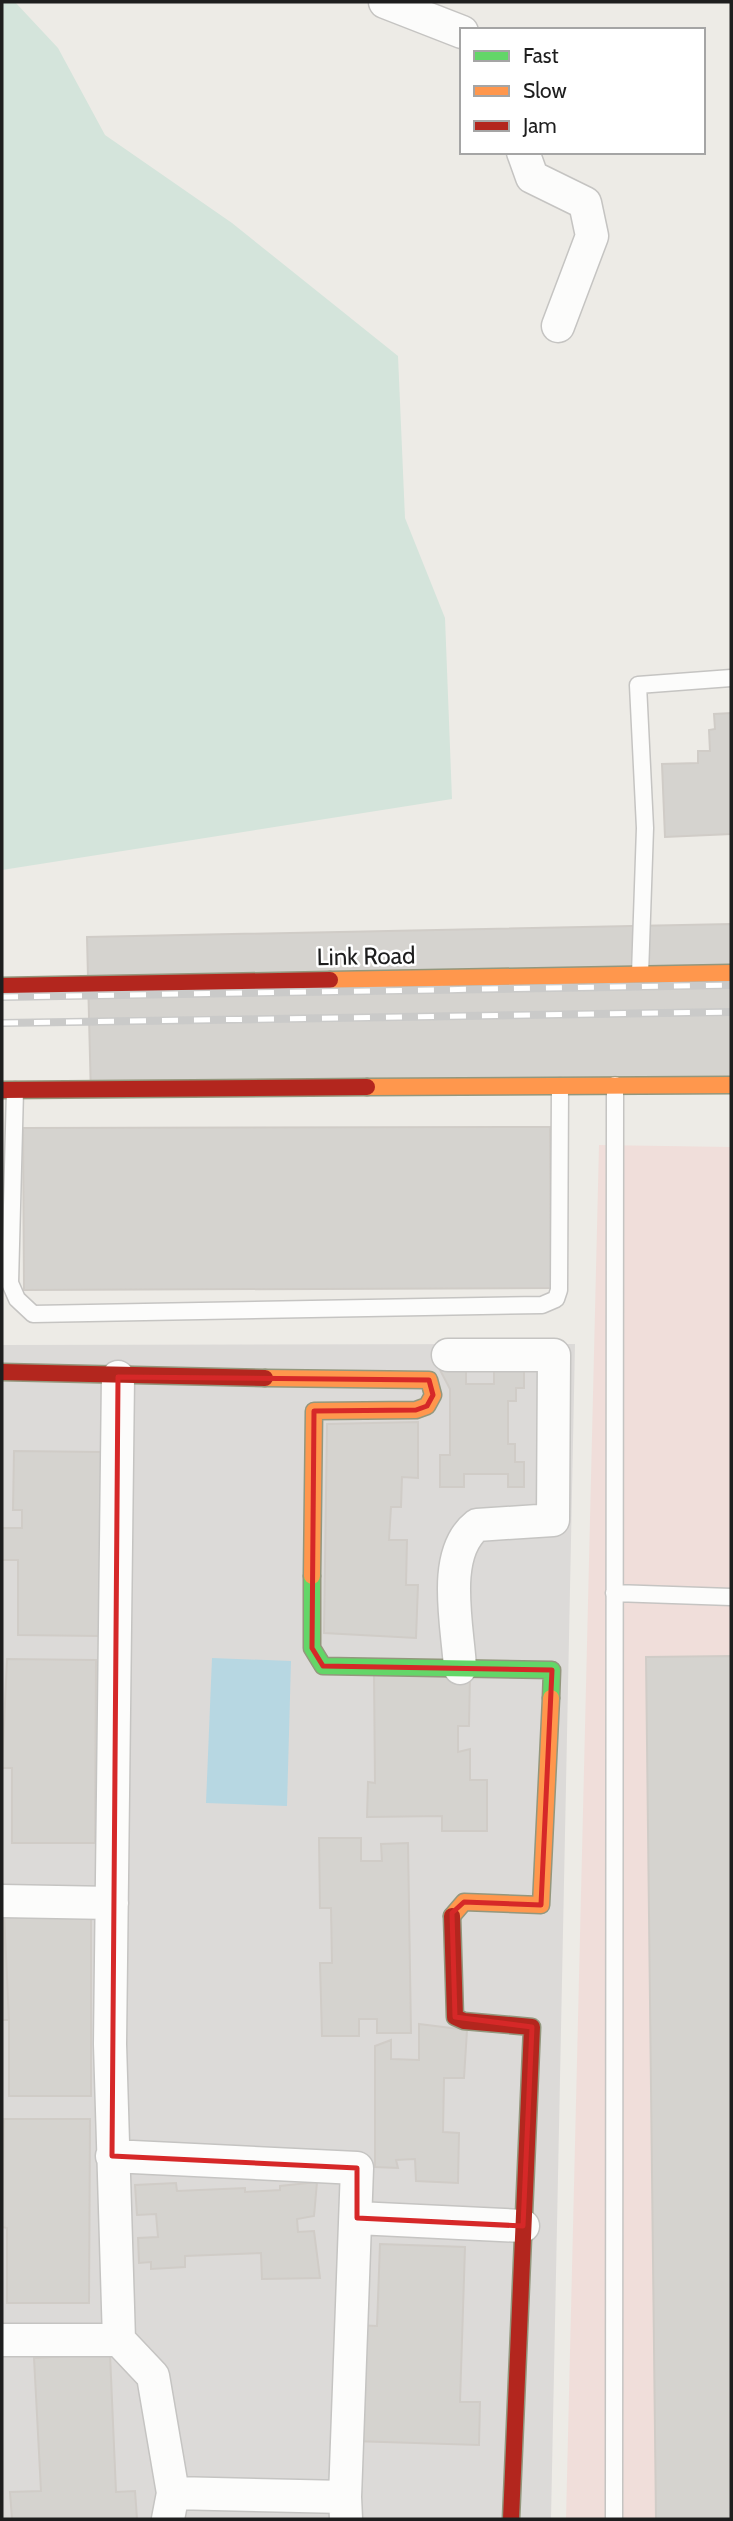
<svg xmlns="http://www.w3.org/2000/svg" width="733" height="2521" font-family="Cabin,sans-serif">
  <style>
    .residential { fill: #dcdad8 }
    .commercial { fill: #f0deda }
    .wetland { fill: #d4e4db }
    .water { fill: #b7d7e2 }
    .building { fill: #d5d3cf; stroke: #d0ccc7; stroke-width: 2 }
    .lines { fill: none; stroke-linecap: round; stroke-linejoin: round }
    .lane-casing { stroke: #c5c4c2; stroke-width: 19 }
    .street-casing { stroke: #c5c4c2; stroke-width: 35 }
    .fast-casing { stroke: #93977d; stroke-width: 19 }
    .slow-casing { stroke: #93977d; stroke-width: 19 }
    .jam-casing { stroke: #93977d; stroke-width: 19 }
    .lane { stroke: #fcfcfb; stroke-width: 16 }
    .street { stroke: #fcfcfb; stroke-width: 32 }
    .fast { stroke: #63d668; stroke-width: 16 }
    .slow { stroke: #ff974d; stroke-width: 16 }
    .jam { stroke: #b3261e; stroke-width: 16 }
    .rail-casing { stroke: #cacac9; stroke-width: 8 }
    .rail { stroke: #fff; stroke-width: 5; stroke-dasharray: 16; stroke-linecap: butt }
    .marked { fill: none; stroke: #d62828; stroke-width: 5; stroke-linejoin: round }
    .labels { text-anchor: middle; dominant-baseline: central; stroke-width: 5; stroke-linejoin: round; paint-order: stroke }
    .street-label { font-size: 24px; fill: #1e1e1e; stroke: #fff }
  </style>
  <rect width="100%" height="100%" fill="#edebe6"/>
  <path class="residential" d="M 575,1344 L 551,2519 L 2,2519 L 2,1345 Z"/>
  <path class="commercial" d="M 599,1145 L 731,1147 L 731,2519 L 566,2519 Z"/>
  <path class="wetland" d="M 2,2 L 15,2 L 58,48 L 105,135 L 232,223 L 398,356 L 405,518 L 445,618 L 452,799 L 2,870 Z"/>
  <path class="water" d="M 212,1658 L 291,1661 L 287,1806 L 206,1803 Z"/>
  <path class="building" d="M 731,713 L 731,834 L 665,837 L 662,764 L 698,763 L 698,751 L 710,751 L 709,730 L 715,729 L 714,714 Z
    M 731,924 L 731,1084 L 91,1097 L 87,937 Z
    M 550,1127 L 551,1288 L 24,1290 L 23,1128 Z
    M 439,1368 L 466,1368 L 466,1384 L 494,1384 L 494,1369 L 524,1369 L 524,1388 L 516,1388 L 516,1401 L 508,1401 L 508,1444 L 515,1444 L 515,1462 L 524,1462 L 524,1487 L 508,1487 L 508,1474 L 464,1474 L 464,1487 L 440,1487 L 440,1455 L 450,1455 L 450,1389 Z
    M 418,1422 L 418,1478 L 402,1477 L 401,1507 L 391,1507 L 389,1540 L 407,1540 L 406,1585 L 418,1585 L 416,1638 L 324,1633 L 327,1424 Z
    M 14,1451 L 101,1452 L 100,1636 L 18,1635 L 18,1560 L 2,1560 L 2,1528 L 22,1528 L 22,1510 L 13,1510 Z
    M 731,1656 L 731,2519 L 656,2519 L 646,1657 Z
    M 7,1659 L 96,1660 L 95,1843 L 12,1843 L 12,1768 L 2,1768 Z
    M 374,1673 L 470,1675 L 469,1726 L 458,1726 L 458,1752 L 470,1749 L 470,1780 L 487,1780 L 487,1831 L 442,1831 L 442,1816 L 367,1817 L 368,1782 L 375,1783 Z
    M 319,1838 L 361,1838 L 361,1861 L 382,1861 L 381,1844 L 408,1843 L 411,2033 L 377,2033 L 377,2019 L 359,2019 L 359,2036 L 322,2036 L 320,1963 L 332,1963 L 331,1908 L 320,1908 Z
    M 4,1913 L 91,1913 L 91,2096 L 9,2096 L 9,2020 L 2,2020 Z
    M 4,1913 L 91,1913 L 91,2096 L 9,2096 L 9,2020 Z
    M 419,2024 L 467,2030 L 464,2078 L 444,2078 L 443,2132 L 459,2133 L 458,2183 L 416,2181 L 415,2159 L 396,2160 L 398,2168 L 375,2167 L 375,2046 L 391,2040 L 391,2059 L 419,2060 Z
    M 4,2119 L 90,2119 L 89,2303 L 7,2303 L 7,2228 L 2,2227 Z
    M 317,2182 L 314,2216 L 297,2219 L 298,2232 L 314,2231 L 320,2278 L 262,2279 L 261,2253 L 185,2256 L 185,2267 L 151,2269 L 151,2262 L 139,2263 L 138,2238 L 158,2237 L 156,2214 L 137,2215 L 135,2185 L 176,2183 L 177,2191 L 245,2188 L 245,2192 L 280,2190 L 280,2186 Z
    M 380,2244 L 465,2247 L 460,2402 L 480,2402 L 479,2445 L 352,2441 L 356,2325 L 377,2326 Z
    M 110,2354 L 116,2492 L 135,2491 L 137,2519 L 12,2519 L 10,2492 L 41,2491 L 34,2358 Z"/>
  <g class="lines">
    <g class="lane-casing">
      <path id="lane" d="M 640,974 L 645,828 L 638,685 L 731,678
        M 15,1090 L 10,1283 L 17,1299 L 33,1314 L 542,1305 L 556,1299 L 559,1290 L 560,1086
        M 614,1593 L 731,1597
        M 614,2519 L 615,1085"/>
    </g>
    <g class="street-casing">
      <path id="street" d="M 385,2 L 462,32
        M 523,152 L 532,177 L 585,203 L 592,236 L 558,326
        M 448,1355 L 554,1355 L 553,1520 L 477,1525 C 440,1554 458,1627 460,1668
        M 118,1377 L 110,2044 L 119,2340 L 153,2376 L 173,2493
        M 2,1901 L 112,1903
        M 112,2156 L 357,2168 L 345,2497
        M 357,2218 L 523,2226
        M 2,2340 L 119,2340
        M 168,2519 L 173,2493 L 345,2497 L 346,2519"/>
    </g>
    <g class="fast-casing">
      <path id="fast" d="M 312,1576 L 312,1648 L 323,1666 L 552,1670 L 551,1698"/>
    </g>
    <g class="slow-casing">
      <path id="slow" d="M 330,980 L 731,973
        M 367,1087 L 731,1085
        M 265,1378 L 429,1380 L 433,1395 L 427,1406 L 416,1410 L 314,1411 L 312,1576
        M 452,1916 L 464,1902 L 541,1905 L 551,1698"/>
    </g>
    <g class="jam-casing">
      <path id="jam" d="M 2,986 L 330,980
        M 2,1090 L 367,1087
        M 2,1372 L 265,1378
        M 452,1916 L 455,2017 L 464,2021 L 532,2027 L 511,2519"/>
    </g>
    <use href="#lane" class="lane"/>
    <use href="#street" class="street"/>
    <use href="#fast" class="fast"/>
    <use href="#slow" class="slow"/>
    <use href="#jam" class="jam"/>
    <g class="rail-casing">
      <path id="rail" d="M 2,997 L 731,985
        M 2,1023 L 731,1012"/>
    </g>
    <use href="#rail" class="rail"/>
  </g>
  <path class="marked" d="M 118,1377 L 429,1380 L 433,1395 L 427,1406 L 416,1410 L 314,1411 L 312,1648 L 323,1666 L 552,1670 L 541,1905 L 464,1902 L 452,1913 L 455,2017 L 532,2027 L 523,2226 L 357,2218 L 357,2168 L 112,2156 Z"/>
  <g class="labels">
    <g class="street-label">
      <text transform="translate(366 956) rotate(-1)">Link Road</text>
    </g>
  </g>
  <rect width="733" height="2521" fill="none" stroke="#1e1e1e" stroke-width="7"/>
  <rect x="460" y="28" width="245" height="126" fill="#ffffff" stroke="#a5a5a5" stroke-width="2"/>
  <rect x="474" y="51" width="35" height="10" fill="#63d668" stroke="#a5a5a5" stroke-width="2"/>
  <text x="523" y="63" font-size="21" fill="#1e1e1e">Fast</text>
  <rect x="474" y="86" width="35" height="10" fill="#ff974d" stroke="#a5a5a5" stroke-width="2"/>
  <text x="523" y="98" font-size="21" fill="#1e1e1e">Slow</text>
  <rect x="474" y="121" width="35" height="10" fill="#b3261e" stroke="#a5a5a5" stroke-width="2"/>
  <text x="523" y="133" font-size="21" fill="#1e1e1e">Jam</text>
</svg>
